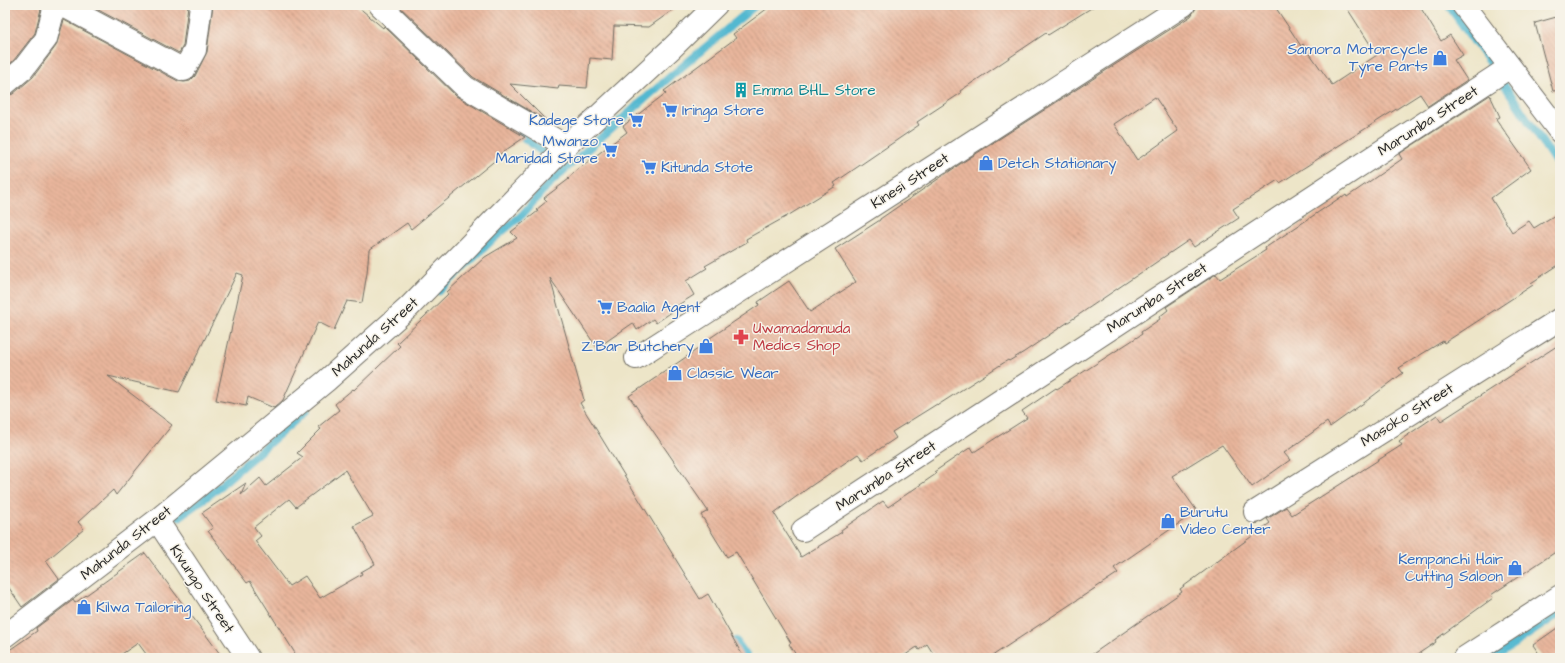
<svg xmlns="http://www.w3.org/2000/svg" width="1565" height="663" font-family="'Architects Daughter',sans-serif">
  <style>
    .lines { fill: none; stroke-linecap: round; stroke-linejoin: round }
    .stream { stroke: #52b8d0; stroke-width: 8 }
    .building { fill: url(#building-back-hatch); fill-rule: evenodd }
    .minor-casing { stroke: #6f6c62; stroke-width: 24 }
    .minor { stroke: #fff; stroke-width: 22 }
    .labels { text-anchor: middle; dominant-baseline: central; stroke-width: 3; stroke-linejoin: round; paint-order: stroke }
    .shop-label { font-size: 15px; fill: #366cbe; stroke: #f7f3e8; text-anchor: start }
    .culture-label { font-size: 15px; fill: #0d838f; stroke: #f7f3e8; text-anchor: start }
    .street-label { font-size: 15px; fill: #2b2b2b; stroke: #f7f3e8 }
    .health-label { font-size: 15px; fill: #be3a42; stroke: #f7f3e8; text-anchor: start }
  </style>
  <defs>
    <pattern id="building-back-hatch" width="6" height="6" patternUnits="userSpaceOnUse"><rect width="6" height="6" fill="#e9b69c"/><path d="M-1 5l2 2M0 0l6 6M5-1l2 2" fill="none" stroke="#bd947f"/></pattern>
  </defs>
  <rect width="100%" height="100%" fill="#f7f3e8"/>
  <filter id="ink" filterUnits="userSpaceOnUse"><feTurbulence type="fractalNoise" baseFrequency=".025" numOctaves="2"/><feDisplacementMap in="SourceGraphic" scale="8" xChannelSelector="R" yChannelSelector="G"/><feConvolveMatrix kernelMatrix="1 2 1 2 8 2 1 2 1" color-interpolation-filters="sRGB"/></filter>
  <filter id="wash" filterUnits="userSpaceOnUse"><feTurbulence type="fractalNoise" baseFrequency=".012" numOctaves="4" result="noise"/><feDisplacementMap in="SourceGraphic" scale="16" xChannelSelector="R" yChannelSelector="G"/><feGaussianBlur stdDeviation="0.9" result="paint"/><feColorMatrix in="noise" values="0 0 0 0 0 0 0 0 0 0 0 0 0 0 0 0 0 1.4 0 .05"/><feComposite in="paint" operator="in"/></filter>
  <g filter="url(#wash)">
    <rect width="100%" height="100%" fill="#ede5c8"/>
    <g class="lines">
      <path class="stream" d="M 1448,5 L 1498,75 L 1560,169
        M 499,118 L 551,159
        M 439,291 L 491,241 L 522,215 L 545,188 L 564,170 L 671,76 L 756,5
        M 179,517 L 213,492 L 306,411
        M 708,658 L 736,641 L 748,658
        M 1493,658 L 1560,613"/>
    </g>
    <g id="blocks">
      <path class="building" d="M 5,5 L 42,5 L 35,33 L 14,60 L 5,68 Z
        M 89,5 L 188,5 L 183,46 L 179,53 Z
        M 213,5 L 356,5 L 383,28 L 384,26 L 456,96 L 525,137 L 497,156 L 498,158 L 411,229 L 407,223 L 369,250 L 367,273 L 362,303 L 347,301 L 334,330 L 318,322 L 283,400 L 274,408 L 248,397 L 246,406 L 216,400 L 243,275 L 237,273 L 179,392 L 108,376 L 172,425 L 116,495 L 113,490 L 78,522 L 84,529 L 46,561 L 59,579 L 22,607 L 5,582 L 5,96 L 13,94 L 33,77 L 56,46 L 64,20 L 178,81 L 184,82 L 190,81 L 195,76 L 207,52 Z
        M 398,5 L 680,5 L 649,27 L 614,26 L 612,60 L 590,58 L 587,88 L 559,86 L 558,89 L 510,84 L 547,121 L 473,77 Z
        M 772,5 L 1096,5 L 1048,35 L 1046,33 L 960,91 L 961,93 L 917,122 L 919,125 L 834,183 L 836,186 L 789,215 L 746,239 L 747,242 L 705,266 L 707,268 L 686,281 L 694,295 L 675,307 L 676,309 L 656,323 L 653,319 L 637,330 L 633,323 L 597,348 L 550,278 L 584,400 L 580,403 L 700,599 L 708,594 L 744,658 L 298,658 L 250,581 L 247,583 L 208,531 L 213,528 L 202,513 L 246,483 L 241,495 L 260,478 L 266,486 L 303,457 L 297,453 L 321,429 L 318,427 L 339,410 L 335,404 L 353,389 L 354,390 L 400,346 L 397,343 L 448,294 L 447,292 L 485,257 L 517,238 L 511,232 L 538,211 L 536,210 L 547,201 L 544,198 L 569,179 L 568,178 L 581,167 L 627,132 L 623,126 L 666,93 L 664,91 L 736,38 L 733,34 ZM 345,470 L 373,516 L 354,526 L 375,564 L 361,572 L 362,574 L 320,598 L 305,576 L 289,586 L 255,541 L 261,536 L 254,527 L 289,499 L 296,507 Z
        M 1200,5 L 1274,5 L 1301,46 L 1303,44 L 1332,85 L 1377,55 L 1345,5 L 1419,5 L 1441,41 L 1450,35 L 1463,55 L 1454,60 L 1467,80 L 1428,106 L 1420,94 L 1280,183 L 1278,180 L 1233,209 L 1239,218 L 1194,247 L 1189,240 L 1024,352 L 1009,361 L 1008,360 L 938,405 L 937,404 L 892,432 L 896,438 L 863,460 L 858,454 L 811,486 L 774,513 L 801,557 L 842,532 L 841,530 L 883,501 L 888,507 L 936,474 L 934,472 L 971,447 L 974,452 L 1027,418 L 1022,411 L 1056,388 L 1057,389 L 1142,334 L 1141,332 L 1160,319 L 1159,317 L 1168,310 L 1166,307 L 1216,274 L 1220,279 L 1266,250 L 1265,248 L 1341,197 L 1342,198 L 1346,195 L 1347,197 L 1402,159 L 1399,154 L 1490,95 L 1500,117 L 1496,119 L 1531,169 L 1491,198 L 1512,232 L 1529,221 L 1534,228 L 1560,212 L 1560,264 L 1531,283 L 1533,285 L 1444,343 L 1443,341 L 1399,368 L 1403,373 L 1365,402 L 1330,427 L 1327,422 L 1284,453 L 1290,460 L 1252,487 L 1222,445 L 1172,476 L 1197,511 L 1114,568 L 1118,573 L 989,658 L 936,658 L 927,644 L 919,650 L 917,647 L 901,658 L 798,658 L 789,644 L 791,643 L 736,552 L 727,557 L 701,515 L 708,511 L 629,396 L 711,340 L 710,338 L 759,305 L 758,302 L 789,281 L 810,312 L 856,282 L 835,249 L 880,220 L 880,219 L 960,164 L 1191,16 L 1196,8 ZM 1155,97 L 1178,131 L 1137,160 L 1114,124 Z
        M 1560,16 L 1560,90 L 1553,91 L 1535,23 Z
        M 1560,344 L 1560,549 L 1491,595 L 1493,598 L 1435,640 L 1436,642 L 1412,658 L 1087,658 L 1182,592 L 1180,589 L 1270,523 L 1267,519 L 1286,507 L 1292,515 L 1402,445 L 1399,441 L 1437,415 L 1441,421 Z
        M 145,553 L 223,658 L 149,658 L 138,643 L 116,658 L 5,658 L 5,653 L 37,631 L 36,628 L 73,600 L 75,603 Z
        M 1560,626 L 1560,658 L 1542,658 L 1533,645 Z"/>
    </g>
  </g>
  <g filter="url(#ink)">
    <use href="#blocks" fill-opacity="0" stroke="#6f6c62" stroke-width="1"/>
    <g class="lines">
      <g class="minor-casing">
        <path id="minor" d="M 62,5 L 184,70 L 195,50 L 201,5
          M 380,5 L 465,87 L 566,146
          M 1463,5 L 1560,132
          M 5,84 L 23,69 L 46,39 L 55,5
          M 636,358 L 1184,5
          M 1255,512 L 1560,319
          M 157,520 L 248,658
          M 803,530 L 1510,67
          M 5,636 L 157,520 L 326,381 L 409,307 L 566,146 L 672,48 L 716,5
          M 1464,658 L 1560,596"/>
      </g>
      <use href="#minor" class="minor"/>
    </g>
  </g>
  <defs>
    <g id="shop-bare" transform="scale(1.2)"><path d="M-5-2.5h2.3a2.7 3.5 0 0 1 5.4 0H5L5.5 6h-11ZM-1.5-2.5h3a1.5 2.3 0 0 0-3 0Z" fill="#3f7fe0" stroke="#f7f3e8" stroke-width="2.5" paint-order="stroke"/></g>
    <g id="building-bare" transform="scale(1.2)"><path d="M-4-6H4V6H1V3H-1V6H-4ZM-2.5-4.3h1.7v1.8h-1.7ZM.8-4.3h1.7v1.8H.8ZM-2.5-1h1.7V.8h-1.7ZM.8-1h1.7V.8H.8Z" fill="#0f9aa8" stroke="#f7f3e8" stroke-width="2.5" paint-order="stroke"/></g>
    <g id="supermarket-bare" transform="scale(1.2)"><path d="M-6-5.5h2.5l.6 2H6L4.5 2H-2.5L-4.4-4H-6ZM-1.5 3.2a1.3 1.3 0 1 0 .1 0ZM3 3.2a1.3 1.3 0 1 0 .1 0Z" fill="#3f7fe0" stroke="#f7f3e8" stroke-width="2.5" paint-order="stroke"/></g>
    <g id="pharmacy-bare" transform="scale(1.2)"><path d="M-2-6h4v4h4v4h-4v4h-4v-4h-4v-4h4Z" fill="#e0444e" stroke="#f7f3e8" stroke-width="2.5" paint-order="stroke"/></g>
  </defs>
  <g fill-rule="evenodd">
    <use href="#shop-bare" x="1440" y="58"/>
    <use href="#building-bare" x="741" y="90"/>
    <use href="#supermarket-bare" x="670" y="110"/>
    <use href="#supermarket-bare" x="636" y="120"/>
    <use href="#supermarket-bare" x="610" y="150"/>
    <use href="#shop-bare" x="986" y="163"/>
    <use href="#supermarket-bare" x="649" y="167"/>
    <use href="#supermarket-bare" x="605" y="307"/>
    <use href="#pharmacy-bare" x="741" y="337"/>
    <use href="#shop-bare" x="706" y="346"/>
    <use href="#shop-bare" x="675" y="373"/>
    <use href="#shop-bare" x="1168" y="521"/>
    <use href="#shop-bare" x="1515" y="568"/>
    <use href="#shop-bare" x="84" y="607"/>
  </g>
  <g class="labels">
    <g class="shop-label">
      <text x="1428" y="49" text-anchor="end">Samora Motorcycle<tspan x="1428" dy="17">Tyre Parts</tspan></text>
      <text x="682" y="110">Iringa Store</text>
      <text x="624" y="120" text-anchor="end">Kadege Store</text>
      <text x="598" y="141" text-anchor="end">Mwanzo<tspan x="598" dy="17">Maridadi Store</tspan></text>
      <text x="998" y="163">Detch Stationary</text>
      <text x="661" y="167">Kitunda Stote</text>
      <text x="617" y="307">Baalia Agent</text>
      <text x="694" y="346" text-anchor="end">Z'Bar Butchery</text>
      <text x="687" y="373">Classic Wear</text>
      <text x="1180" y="512">Burutu<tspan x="1180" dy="17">Video Center</tspan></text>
      <text x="1503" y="559" text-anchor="end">Kempanchi Hair<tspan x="1503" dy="17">Cutting Saloon</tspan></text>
      <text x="96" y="607">Kilwa Tailoring</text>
    </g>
    <g class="culture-label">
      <text x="753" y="90">Emma BHL Store</text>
    </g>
    <g class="street-label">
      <text transform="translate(1428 121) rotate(-33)">Marumba Street</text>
      <text transform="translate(910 181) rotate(-33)">Kinesi Street</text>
      <text transform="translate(1157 298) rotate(-33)">Marumba Street</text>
      <text transform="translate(375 337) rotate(-42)">Mahunda Street</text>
      <text transform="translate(1407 415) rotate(-32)">Masoko Street</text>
      <text transform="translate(886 476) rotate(-33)">Marumba Street</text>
      <text transform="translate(126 543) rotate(-38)">Mahunda Street</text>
      <text transform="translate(202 589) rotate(56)">Kivungo Street</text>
    </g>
    <g class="health-label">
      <text x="753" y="328">Uwamadamuda<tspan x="753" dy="17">Medics Shop</tspan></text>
    </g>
  </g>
  <rect width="1565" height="663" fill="none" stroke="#f7f3e8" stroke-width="20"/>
</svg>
